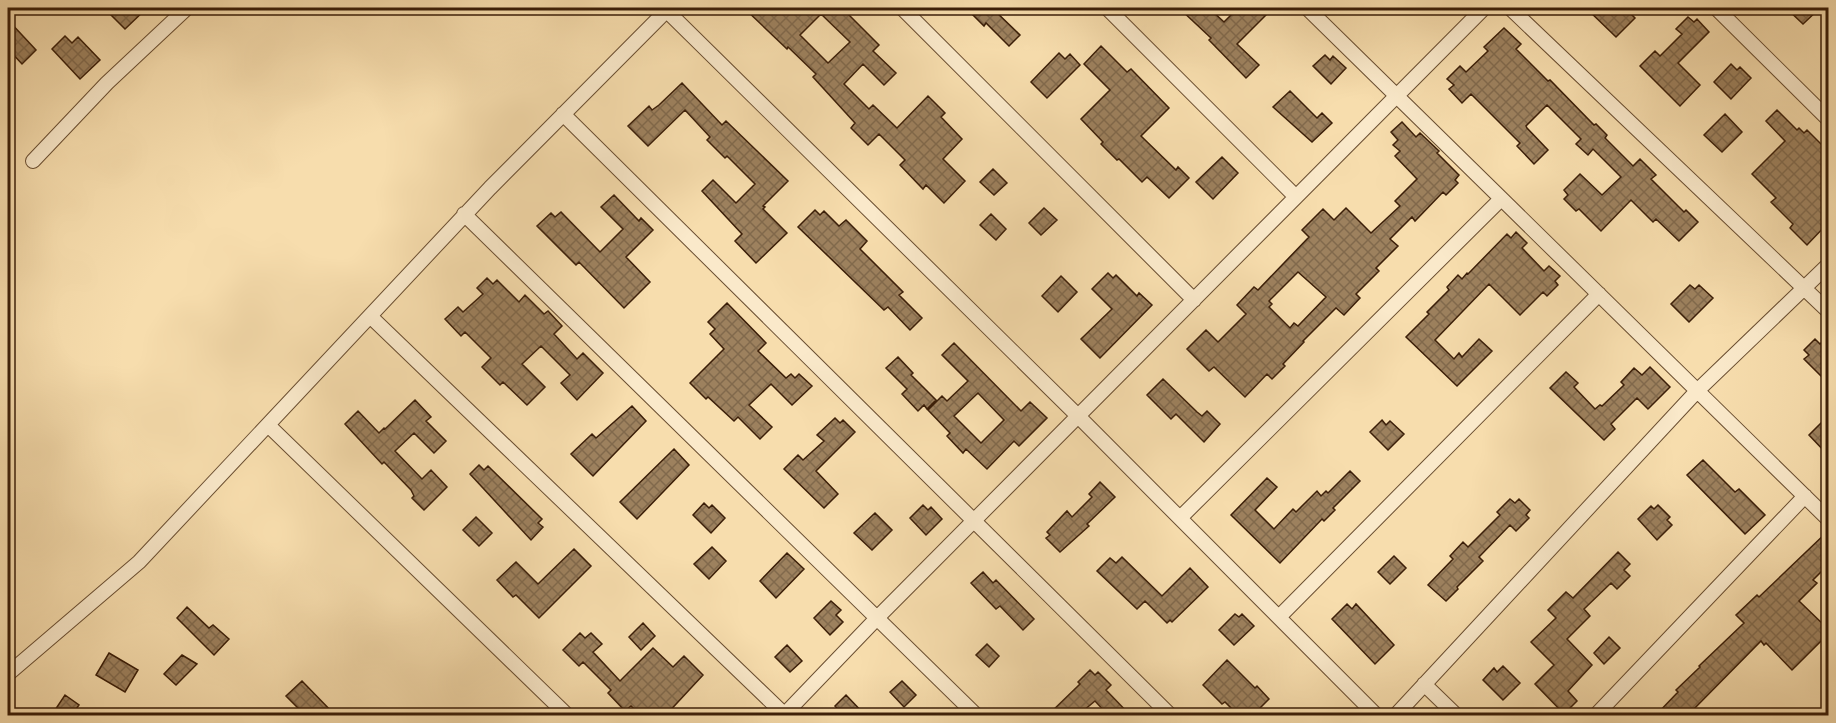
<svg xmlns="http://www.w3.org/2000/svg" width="1836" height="723" font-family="'IM FELL French Canon',serif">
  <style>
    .building { fill: url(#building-cross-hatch); stroke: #3b1e08; stroke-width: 1.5; fill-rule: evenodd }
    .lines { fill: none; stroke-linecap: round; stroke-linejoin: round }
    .minor-casing { stroke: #6a4e31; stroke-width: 16 }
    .minor { stroke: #fae9ca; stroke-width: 14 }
  </style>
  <defs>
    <pattern id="building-cross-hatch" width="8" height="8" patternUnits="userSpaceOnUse" patternTransform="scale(1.5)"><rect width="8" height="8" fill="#9d815e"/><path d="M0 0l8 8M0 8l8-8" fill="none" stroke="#81694c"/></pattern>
  </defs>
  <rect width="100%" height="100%" fill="#f7ddad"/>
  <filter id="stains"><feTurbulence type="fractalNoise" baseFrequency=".00333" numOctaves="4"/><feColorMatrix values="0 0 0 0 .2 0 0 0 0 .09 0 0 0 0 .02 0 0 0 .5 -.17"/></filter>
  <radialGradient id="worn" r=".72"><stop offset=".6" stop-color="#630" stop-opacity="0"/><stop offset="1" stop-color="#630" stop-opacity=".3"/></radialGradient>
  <path class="building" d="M 104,8 L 147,8 L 125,29 Z
    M 744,8 L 842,8 L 879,45 L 873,51 L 896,73 L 884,85 L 863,64 L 844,84 L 869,109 L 873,105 L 897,128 L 928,96 L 945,113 L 941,117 L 962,139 L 943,159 L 965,181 L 944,203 L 926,185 L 923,189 L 900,165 L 905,160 L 879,134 L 868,145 L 851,128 L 855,123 L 813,77 L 816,74 L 788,47 L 787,49 ZM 821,14 L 850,42 L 828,63 L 800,35 Z
    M 966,8 L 992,8 L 1020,35 L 1009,46 L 986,23 L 984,26 Z
    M 1179,8 L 1209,8 L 1224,22 L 1238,8 L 1273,8 L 1237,44 L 1259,65 L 1246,78 L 1209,40 L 1211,38 Z
    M 1586,8 L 1625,8 L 1635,18 L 1616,37 Z
    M 1786,8 L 1820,8 L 1803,24 Z
    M 1688,17 L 1694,22 L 1697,19 L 1709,32 L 1678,63 L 1700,85 L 1680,106 L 1640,66 L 1655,51 L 1660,56 L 1682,34 L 1676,29 Z
    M 8,20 L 36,50 L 22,64 L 8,49 Z
    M 1504,28 L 1521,44 L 1516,49 L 1548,81 L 1550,80 L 1594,125 L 1596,124 L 1607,135 L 1605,138 L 1633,166 L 1640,159 L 1656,175 L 1651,179 L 1684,212 L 1686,210 L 1698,222 L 1679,241 L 1656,219 L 1653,222 L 1631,200 L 1601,231 L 1579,209 L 1576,211 L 1564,199 L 1568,195 L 1564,190 L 1580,174 L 1602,195 L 1621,177 L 1593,149 L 1588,155 L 1576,144 L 1581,139 L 1547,105 L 1526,126 L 1527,128 L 1548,150 L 1534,164 L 1517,146 L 1520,143 L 1471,94 L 1462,103 L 1449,89 L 1454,85 L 1447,79 L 1460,66 L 1466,72 L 1488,51 L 1484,47 Z
    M 65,36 L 72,43 L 78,37 L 100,60 L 80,79 L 52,49 Z
    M 1101,46 L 1127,72 L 1131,69 L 1169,108 L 1141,136 L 1176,170 L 1178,167 L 1189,178 L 1169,198 L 1147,177 L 1142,182 L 1119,159 L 1117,160 L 1101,144 L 1103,142 L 1081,119 L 1110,90 L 1084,64 Z
    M 1059,53 L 1065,59 L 1070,54 L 1080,65 L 1047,98 L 1031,82 Z
    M 1325,55 L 1330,60 L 1333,56 L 1346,68 L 1331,84 L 1313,66 Z
    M 1731,64 L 1737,70 L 1740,67 L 1751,78 L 1731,99 L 1714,82 Z
    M 682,83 L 722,125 L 726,121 L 788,181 L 763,206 L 765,207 L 763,209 L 787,233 L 756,263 L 735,241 L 742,234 L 702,191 L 713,180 L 736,203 L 755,184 L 727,156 L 725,158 L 707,140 L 710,137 L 685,110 L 648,146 L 628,126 L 649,106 L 652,110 L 659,105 Z
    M 1290,91 L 1317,118 L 1322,113 L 1332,123 L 1312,142 L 1273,107 Z
    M 1777,110 L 1797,130 L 1799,128 L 1804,133 L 1807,130 L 1828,151 L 1828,223 L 1807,245 L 1790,228 L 1793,224 L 1771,202 L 1776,198 L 1752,174 L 1785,141 L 1766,121 Z
    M 1725,114 L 1742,132 L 1722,152 L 1704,135 Z
    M 1402,122 L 1416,137 L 1420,133 L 1439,151 L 1437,153 L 1459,175 L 1455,180 L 1458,183 L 1446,195 L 1443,192 L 1415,221 L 1412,217 L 1390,239 L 1398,246 L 1376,268 L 1379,271 L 1356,294 L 1360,298 L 1344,315 L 1336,308 L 1303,341 L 1304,342 L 1283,364 L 1285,366 L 1272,379 L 1267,374 L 1245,397 L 1214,367 L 1209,371 L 1187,349 L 1206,330 L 1218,342 L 1246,314 L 1237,305 L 1254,287 L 1258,290 L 1309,237 L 1302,230 L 1323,209 L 1334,220 L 1346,208 L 1371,233 L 1400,206 L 1395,201 L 1417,179 L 1395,156 L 1400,151 L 1393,145 L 1398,140 L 1391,132 ZM 1298,272 L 1326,297 L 1298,326 L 1294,323 L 1290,328 L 1269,307 L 1272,304 L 1269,301 Z
    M 1222,157 L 1238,173 L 1213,199 L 1196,182 Z
    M 993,169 L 1007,183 L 994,195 L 980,182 Z
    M 614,195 L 639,221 L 641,218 L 653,230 L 626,257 L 650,282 L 624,308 L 579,262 L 576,265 L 537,226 L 551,213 L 555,217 L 561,212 L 600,252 L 623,229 L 601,207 Z
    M 1044,208 L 1057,220 L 1041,235 L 1029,223 Z
    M 815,210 L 820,215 L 824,211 L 839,226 L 846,220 L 867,241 L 860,249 L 903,292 L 899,295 L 922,318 L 910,330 L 888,307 L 884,310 L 798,227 Z
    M 991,214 L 1006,229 L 996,240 L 980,225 Z
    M 1516,232 L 1527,243 L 1522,248 L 1544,271 L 1549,266 L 1560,276 L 1555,281 L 1558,285 L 1547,296 L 1543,292 L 1520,315 L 1489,284 L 1435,340 L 1454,359 L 1459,353 L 1462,357 L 1479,339 L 1492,351 L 1457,386 L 1406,337 L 1429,314 L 1427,312 L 1449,290 L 1447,287 L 1458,275 L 1462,279 L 1467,273 L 1468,274 L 1507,234 L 1511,238 Z
    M 1108,273 L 1113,278 L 1116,275 L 1137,296 L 1139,293 L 1152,305 L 1100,358 L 1081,339 L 1112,309 L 1092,289 Z
    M 1061,276 L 1077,292 L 1058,312 L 1042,296 Z
    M 487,278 L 493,284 L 497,280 L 519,302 L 525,295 L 544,314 L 548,311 L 562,326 L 554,334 L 577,359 L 583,353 L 603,373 L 577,400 L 561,383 L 570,375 L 541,346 L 522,364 L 545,387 L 527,405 L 503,382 L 500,385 L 482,367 L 491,358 L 465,332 L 461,336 L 445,319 L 458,307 L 463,312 L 483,294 L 477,288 Z
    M 1690,285 L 1695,289 L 1699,285 L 1713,298 L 1689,322 L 1671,304 Z
    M 727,303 L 766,343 L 758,351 L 786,378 L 791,374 L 795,378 L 799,374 L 812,386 L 792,405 L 771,384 L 749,405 L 772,427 L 760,439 L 738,417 L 734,421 L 708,397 L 706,399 L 690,383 L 724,349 L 710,334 L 715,329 L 708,322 Z
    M 1828,336 L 1828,383 L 1804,359 L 1809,355 L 1804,350 L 1815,339 L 1820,344 Z
    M 954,343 L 1021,411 L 1030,402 L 1047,418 L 1019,446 L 1014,441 L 987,469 L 966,449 L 963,453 L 947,436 L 950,433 L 928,410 L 942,396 L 947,401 L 968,381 L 942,355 ZM 978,393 L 1004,420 L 981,443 L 954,416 Z
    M 898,357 L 913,373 L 911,375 L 936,400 L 927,409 L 924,405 L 918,411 L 902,394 L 907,389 L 886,368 Z
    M 1650,367 L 1670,387 L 1648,409 L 1637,398 L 1611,424 L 1615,429 L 1604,440 L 1550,388 L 1566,372 L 1578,383 L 1574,387 L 1595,409 L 1600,405 L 1602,406 L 1624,385 L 1621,382 L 1634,368 L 1642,375 Z
    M 1163,379 L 1197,412 L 1202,416 L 1207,411 L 1220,424 L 1204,442 L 1176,414 L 1171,419 L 1147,395 Z
    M 415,400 L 431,417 L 426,421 L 446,441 L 434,453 L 414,433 L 395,451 L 422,479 L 431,470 L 447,487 L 424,510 L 412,498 L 414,496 L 411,490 L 384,462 L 382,464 L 345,424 L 358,411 L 379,433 L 384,428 L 385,429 Z
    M 632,406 L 646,421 L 593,476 L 571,454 L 592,434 L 596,438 Z
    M 1828,416 L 1828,455 L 1809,435 Z
    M 835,418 L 840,423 L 843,420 L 855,432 L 816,471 L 838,494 L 824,508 L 784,469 L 798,455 L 803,460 L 824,441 L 817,435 Z
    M 1382,420 L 1386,425 L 1390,421 L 1404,434 L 1388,450 L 1370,432 Z
    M 674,449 L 689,465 L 637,519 L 620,502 Z
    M 1703,460 L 1735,492 L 1739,489 L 1765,515 L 1745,534 L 1687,475 Z
    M 479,465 L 484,470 L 488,466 L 542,519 L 538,523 L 543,527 L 531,540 L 470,474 Z
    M 1350,471 L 1360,481 L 1333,508 L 1335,510 L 1324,521 L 1322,519 L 1280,563 L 1231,515 L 1267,478 L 1277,487 L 1255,510 L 1274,529 L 1293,509 L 1296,512 L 1317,491 L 1321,496 L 1326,491 L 1328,493 Z
    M 1100,482 L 1115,497 L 1087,524 L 1089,526 L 1060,552 L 1046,538 L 1050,535 L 1047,532 L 1067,511 L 1072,517 L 1092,497 L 1089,494 Z
    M 1510,499 L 1515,503 L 1519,499 L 1530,510 L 1526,515 L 1529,518 L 1516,531 L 1510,525 L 1479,557 L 1483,561 L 1457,587 L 1458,589 L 1446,601 L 1428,585 L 1453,559 L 1450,556 L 1463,542 L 1468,547 L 1500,515 L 1497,512 Z
    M 704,503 L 709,508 L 712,505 L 725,518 L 711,533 L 693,515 Z
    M 923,505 L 928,510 L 931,507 L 942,519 L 926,535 L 910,518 Z
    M 1658,505 L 1670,517 L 1667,520 L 1672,525 L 1657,540 L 1638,519 L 1651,506 L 1654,509 Z
    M 875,513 L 892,530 L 872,550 L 854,533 Z
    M 476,517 L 492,533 L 479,546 L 463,530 Z
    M 1828,531 L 1828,565 L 1813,580 L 1817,583 L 1799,601 L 1827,628 L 1822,633 L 1826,636 L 1792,670 L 1766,643 L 1764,645 L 1761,641 L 1687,716 L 1655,716 L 1678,692 L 1676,690 L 1700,667 L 1699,666 L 1744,623 L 1736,615 L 1757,595 L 1759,597 Z
    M 712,547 L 726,561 L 709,579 L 694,564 Z
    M 574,549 L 591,566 L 539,618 L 516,595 L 513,597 L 497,580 L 516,562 L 538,584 Z
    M 1618,552 L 1630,564 L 1624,570 L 1630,576 L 1617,589 L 1611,583 L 1584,609 L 1590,616 L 1567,639 L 1592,665 L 1568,691 L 1577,701 L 1564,714 L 1535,684 L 1554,665 L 1531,642 L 1556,618 L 1548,610 L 1566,592 L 1573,598 Z
    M 787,553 L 804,569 L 776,598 L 760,581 Z
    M 1394,556 L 1406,568 L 1390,584 L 1378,572 Z
    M 1122,557 L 1162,596 L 1190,568 L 1208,587 L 1172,622 L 1170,620 L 1167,623 L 1145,601 L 1137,609 L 1097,571 L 1110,558 L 1116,563 Z
    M 983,572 L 993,583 L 996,580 L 1034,619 L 1023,630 L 1000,606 L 996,609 L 971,583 Z
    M 831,601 L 841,610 L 836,615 L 843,622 L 830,635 L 814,618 Z
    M 1347,604 L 1352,609 L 1356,604 L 1394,645 L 1375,664 L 1332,619 Z
    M 187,607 L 209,628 L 213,625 L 229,639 L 214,655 L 177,618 Z
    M 1235,614 L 1239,617 L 1242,614 L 1254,626 L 1234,645 L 1219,630 Z
    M 643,623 L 655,636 L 641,650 L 629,637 Z
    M 580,633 L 585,638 L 591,633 L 602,644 L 593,652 L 620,681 L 653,648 L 673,667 L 684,656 L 703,675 L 665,716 L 641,716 L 631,706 L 625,711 L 608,693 L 611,690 L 583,662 L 579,666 L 563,650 Z
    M 1609,637 L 1620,648 L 1604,664 L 1594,653 Z
    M 987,644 L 999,656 L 989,667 L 976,655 Z
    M 787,645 L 802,661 L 790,672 L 775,657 Z
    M 109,653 L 138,670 L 125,692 L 96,675 Z
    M 182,655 L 197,664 L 176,685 L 164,674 Z
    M 1227,660 L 1255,688 L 1257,686 L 1269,699 L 1252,716 L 1239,716 L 1225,702 L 1222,704 L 1203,685 Z
    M 1503,666 L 1520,683 L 1503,700 L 1483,680 L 1494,668 L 1497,672 Z
    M 1090,670 L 1095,675 L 1098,672 L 1111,685 L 1106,690 L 1131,716 L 1109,716 L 1095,701 L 1077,716 L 1047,716 L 1080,684 L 1078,682 Z
    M 302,681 L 336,716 L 306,716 L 286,696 Z
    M 902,681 L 916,695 L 904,707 L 890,692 Z
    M 65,695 L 79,705 L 71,716 L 51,716 Z
    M 846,695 L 866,716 L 844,716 L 835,706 Z"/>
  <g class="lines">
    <g class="minor-casing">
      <path id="minor" d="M 902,8 L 1194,300
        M 1107,8 L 1296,197
        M 1307,8 L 1828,519
        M 1510,8 L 1828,311
        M 1716,8 L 1828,119
        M 666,10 L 1078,416 L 1377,716
        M 563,114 L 1171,716
        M 33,161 L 107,83 L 187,8
        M 464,214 L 977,716
        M 370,316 L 786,716
        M 268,425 L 568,716
        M 1180,518 L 1501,199
        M 1279,617 L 1599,294
        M 8,674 L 139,562 L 490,188 L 669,8
        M 1424,684 L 1457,716
        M 783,716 L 878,617 L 1484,8
        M 1395,716 L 1697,391 L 1828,265
        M 1595,716 L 1805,496"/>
    </g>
    <use href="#minor" class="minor"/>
  </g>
  <rect width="1836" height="723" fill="none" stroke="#f7ddad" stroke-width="30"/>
  <rect x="9" y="9" width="1818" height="705" fill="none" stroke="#3b1e08" stroke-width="3"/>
  <rect x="15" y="15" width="1806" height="693" fill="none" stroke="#3b1e08" stroke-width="1.5"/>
  <rect width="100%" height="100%" filter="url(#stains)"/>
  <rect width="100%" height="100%" fill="url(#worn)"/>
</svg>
